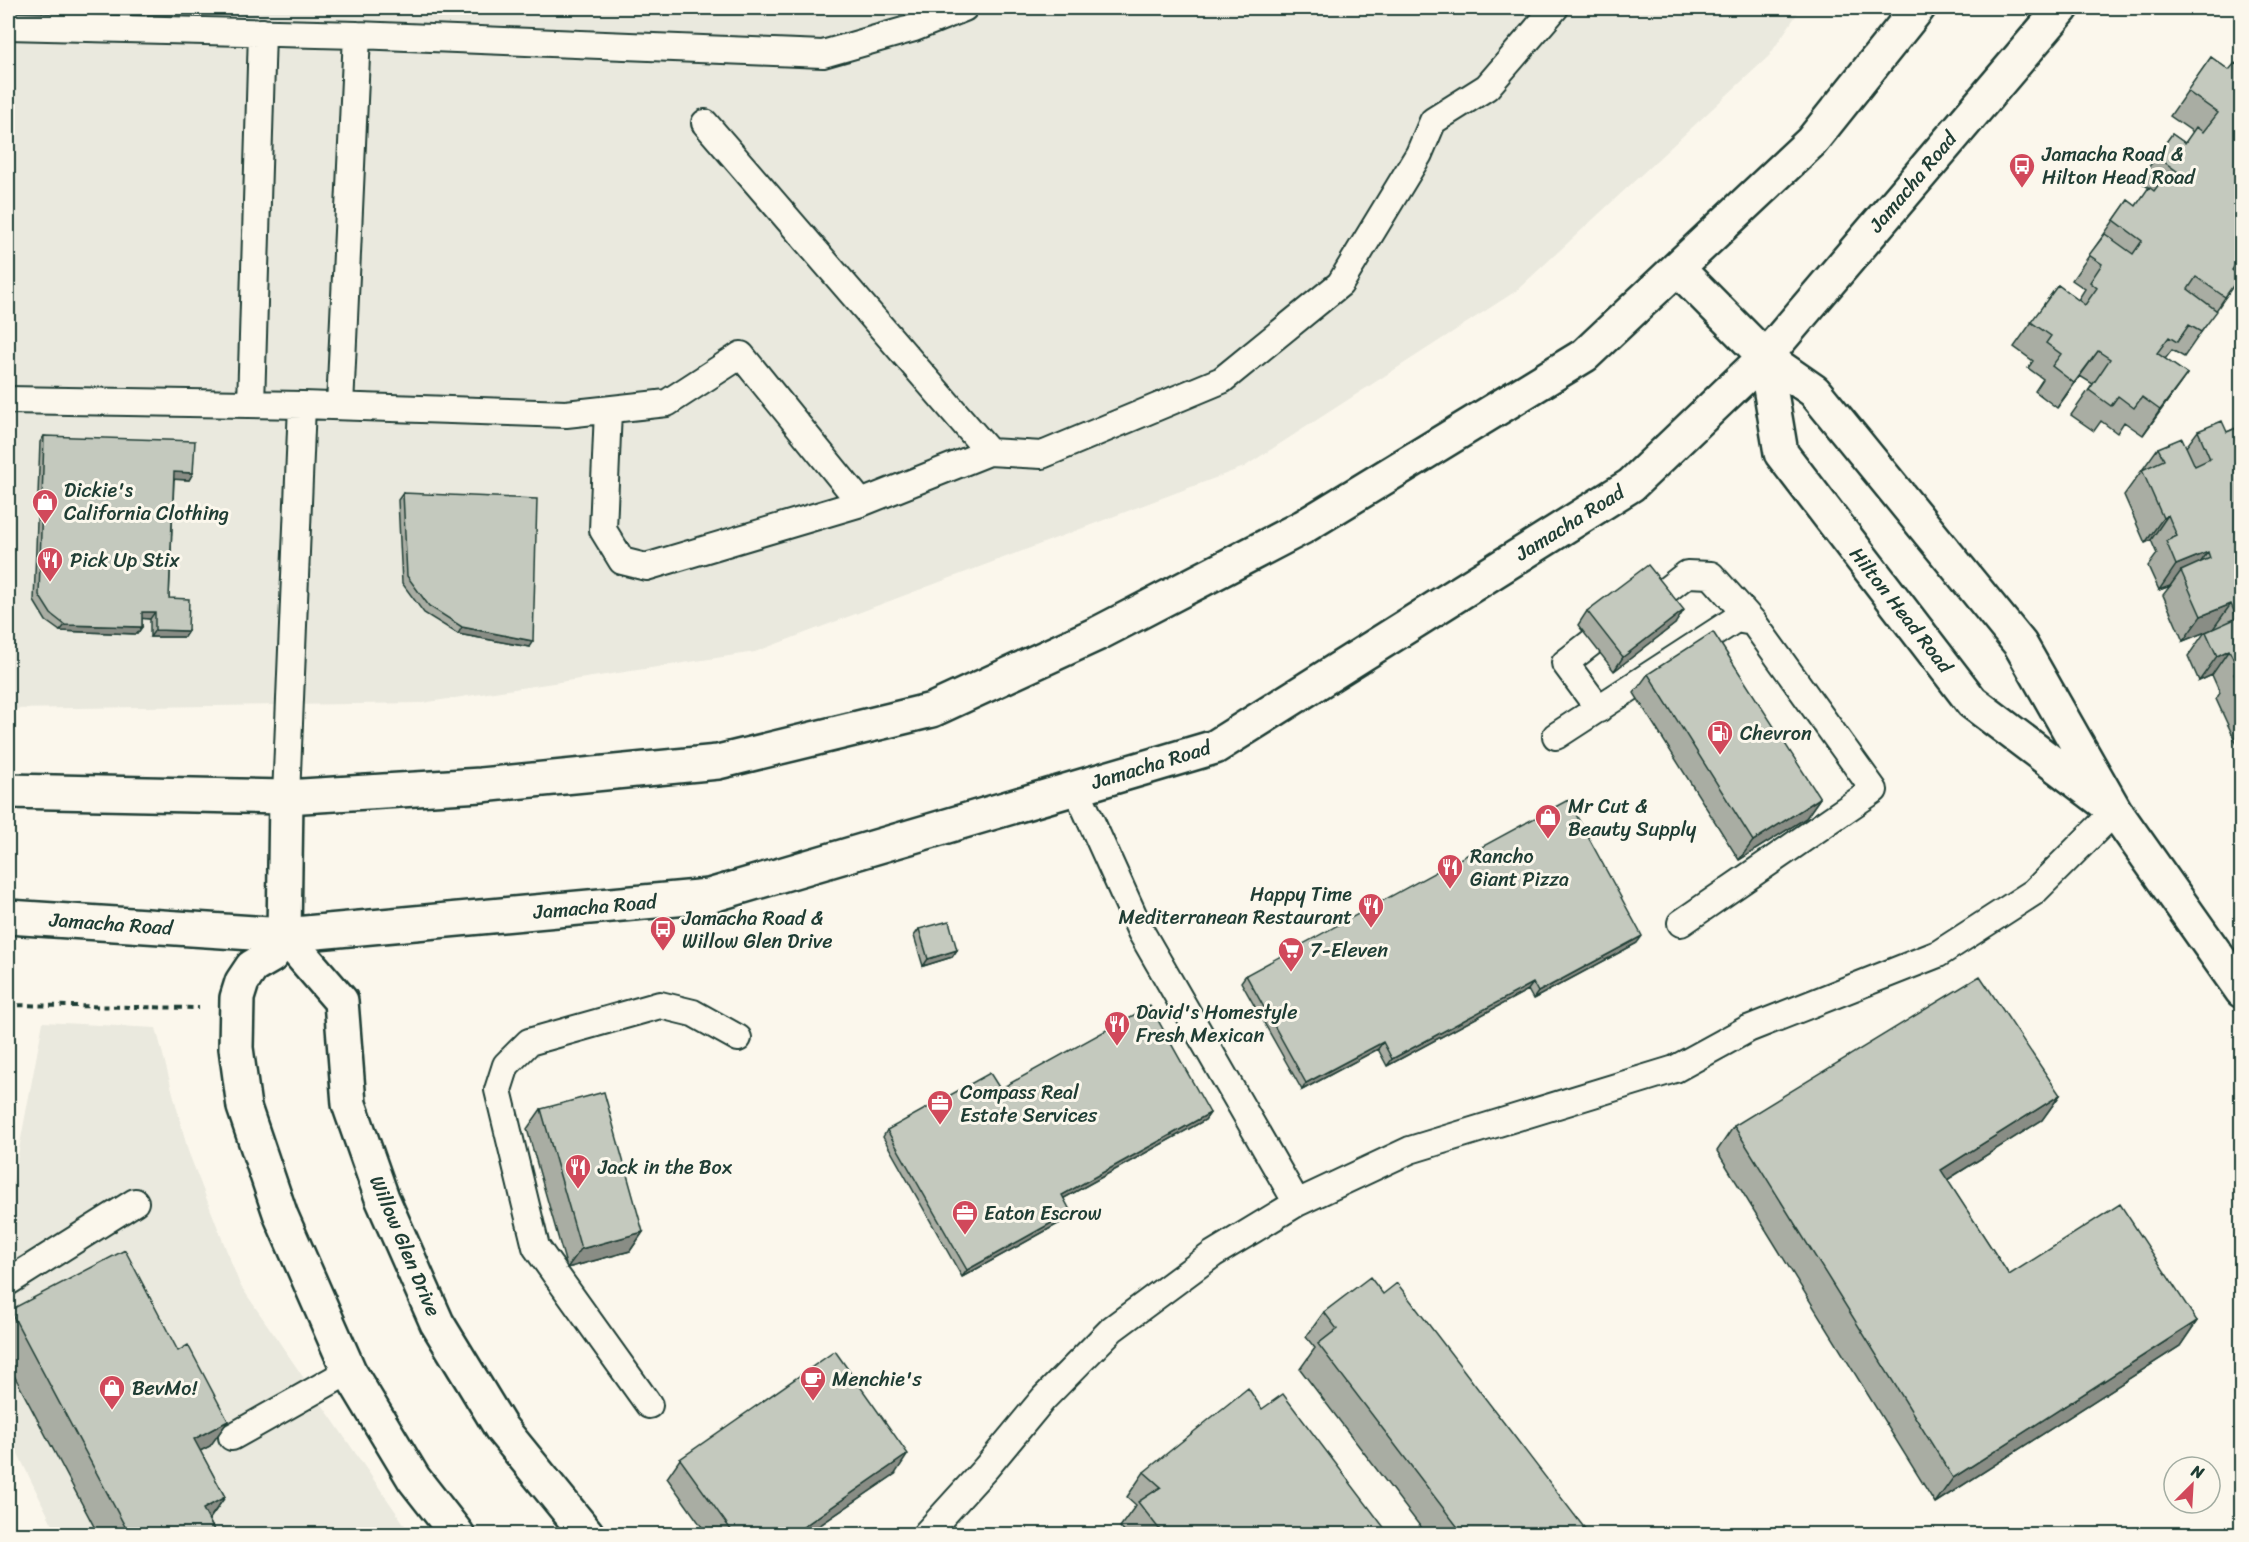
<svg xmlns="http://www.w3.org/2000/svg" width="2249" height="1542" font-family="Sriracha,sans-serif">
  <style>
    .built { fill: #eae9de }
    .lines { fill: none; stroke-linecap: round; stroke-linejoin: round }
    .lane-casing { stroke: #1f3d34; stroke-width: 30 }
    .secondary-casing { stroke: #1f3d34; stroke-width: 38 }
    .primary-casing { stroke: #1f3d34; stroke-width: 38 }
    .path { stroke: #1f3d34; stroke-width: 4; stroke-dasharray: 6 4.5; stroke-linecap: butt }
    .lane { stroke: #fbf7ec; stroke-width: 26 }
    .secondary { stroke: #fbf7ec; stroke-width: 33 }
    .primary { stroke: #fbf7ec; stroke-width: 33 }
    .wall { fill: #a9ada3; stroke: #1f3d34; stroke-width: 1.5 }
    .shaded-wall { fill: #898d85; stroke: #1f3d34; stroke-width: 1.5 }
    .building { fill: #c4c9be; stroke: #1f3d34; stroke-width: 1.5 }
    .labels { text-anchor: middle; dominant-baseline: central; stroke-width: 6; stroke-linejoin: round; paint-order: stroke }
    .poi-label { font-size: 20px; fill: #1f3d34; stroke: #fbf7ec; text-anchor: start }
    .street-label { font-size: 20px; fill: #1f3d34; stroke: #fbf7ec }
  </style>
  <rect width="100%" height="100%" fill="#fbf7ec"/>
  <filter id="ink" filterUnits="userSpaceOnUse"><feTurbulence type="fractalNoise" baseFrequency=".0167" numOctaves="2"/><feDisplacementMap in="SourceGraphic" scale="12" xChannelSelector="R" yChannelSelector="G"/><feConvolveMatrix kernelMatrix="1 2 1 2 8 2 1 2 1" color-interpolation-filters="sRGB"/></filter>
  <g filter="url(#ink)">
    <path class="built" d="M 8,8 L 1801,8 L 1769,56 L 1516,291 L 1244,467 L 755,652 L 422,703 L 8,709 Z
      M 43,1022 L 156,1028 L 188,1151 L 240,1285 L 411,1534 L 57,1534 L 8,1433 L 8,1195 L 13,1181 Z"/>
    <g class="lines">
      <g class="lane-casing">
        <path id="lane" d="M 8,26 L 357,35 L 823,54 L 914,28 L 964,8
          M 705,123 L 989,452 L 861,503
          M 8,400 L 302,405 L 286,797
          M 251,404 L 262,32
          M 302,405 L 566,414 L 667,403 L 741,355 L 861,503 L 646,567 L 622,561 L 603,530 L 608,410
          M 340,406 L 357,35
          M 989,452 L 1042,455 L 1222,380 L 1340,284 L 1419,154 L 1433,121 L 1487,87 L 1555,8
          M 1655,599 L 1687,574 L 1711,575 L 1753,622
          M 1592,642 L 1565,663 L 1599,709
          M 1556,736 L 1736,619 L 1753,622 L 1874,790 L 1681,923
          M 1297,1203 L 1410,1150 L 1675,1069 L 1748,1029 L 1938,954 L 2034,892 L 2115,811
          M 8,1282 L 135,1202
          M 649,1405 L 536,1247 L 498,1090 L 506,1065 L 529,1042 L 660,1005 L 693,1013 L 738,1038
          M 232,1437 L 349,1371
          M 926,1534 L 986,1468 L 1044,1398 L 1112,1329 L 1213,1254 L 1297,1203 L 1141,932 L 1076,788"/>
      </g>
      <g class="secondary-casing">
        <path id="secondary" d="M 1678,269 L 1765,357 L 1814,391 L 2020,644 L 2115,811 L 2242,991
          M 1765,357 L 1781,453 L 1972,702 L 2104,802
          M 286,797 L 284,935 L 279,945 L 271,956 L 252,967 L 242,982 L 237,998 L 236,1048 L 244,1107 L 281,1216 L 349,1371 L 414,1479 L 457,1534
          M 284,935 L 341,1001 L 349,1104 L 382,1198 L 437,1323 L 501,1428 L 587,1534"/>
      </g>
      <g class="primary-casing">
        <path id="primary" d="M 8,791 L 286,797 L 481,785 L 718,762 L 932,710 L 1099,633 L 1303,527 L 1585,355 L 1811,142 L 1918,8
          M 8,917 L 284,935 L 709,896 L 1215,747 L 1631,485 L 1765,357 L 2062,8"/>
      </g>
      <path class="path" d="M 8,1005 L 199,1008"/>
      <use href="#lane" class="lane"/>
      <use href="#secondary" class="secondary"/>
      <use href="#primary" class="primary"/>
    </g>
    <path class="wall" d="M 2241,11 L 2241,21 L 2237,18 Z
      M 2211,57 L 2229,70 L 2241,68 L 2241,250 L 2237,247 L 2236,249 L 2241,257 L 2232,270 L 2240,276 L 2184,357 L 2172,350 L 2165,359 L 2187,374 L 2143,435 L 2124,422 L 2117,433 L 2101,421 L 2094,431 L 2071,415 L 2093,384 L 2080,376 L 2057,408 L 2035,391 L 2043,379 L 2028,368 L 2033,361 L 2014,347 L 2058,285 L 2078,300 L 2085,289 L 2072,280 L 2128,200 L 2136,206 L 2149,188 L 2139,181 L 2172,134 L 2185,143 L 2193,132 L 2170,116 Z
      M 2241,426 L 2241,745 L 2238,747 L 2216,699 L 2220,693 L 2212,675 L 2199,681 L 2188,656 L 2205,632 L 2183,641 L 2163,595 L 2170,586 L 2159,590 L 2148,566 L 2157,554 L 2151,540 L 2145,543 L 2124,495 L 2158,448 L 2186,447 L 2198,431 L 2227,432 Z
      M 44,436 L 193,473 L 189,480 L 174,479 L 169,598 L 188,631 L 184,637 L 150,637 L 150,619 L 142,618 L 142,627 L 137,634 L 60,631 L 46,621 L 34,601 L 40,442 Z
      M 403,493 L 529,647 L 458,634 L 424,613 L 402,583 L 398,500 Z
      M 1587,611 L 1675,624 L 1614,671 L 1578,625 Z
      M 1648,674 L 1820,798 L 1806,818 L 1739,860 L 1634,693 Z
      M 919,929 L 957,950 L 952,957 L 923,966 L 914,936 Z
      M 1637,943 L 1533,999 L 1528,990 L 1387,1066 L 1378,1049 L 1302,1090 L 1241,982 L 1246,975 Z
      M 1000,1089 L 1210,1113 L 1205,1120 L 1064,1198 L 1067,1219 L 962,1277 L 883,1137 L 887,1130 Z
      M 2060,1095 L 2042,1120 L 1947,1180 L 2009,1275 L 2197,1321 L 2180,1346 L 1935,1503 L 1717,1151 L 1734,1126 Z
      M 541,1109 L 643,1232 L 630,1251 L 567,1268 L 527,1129 Z
      M 1383,1294 L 1589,1534 L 1426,1534 L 1300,1369 L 1315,1348 L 1306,1337 L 1324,1312 Z
      M 10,1310 L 178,1351 L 228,1421 L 210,1446 L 200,1451 L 225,1497 L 209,1520 L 216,1534 L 98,1534 L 8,1364 L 8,1313 Z
      M 1262,1409 L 1389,1534 L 1126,1534 L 1120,1527 L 1136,1505 L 1127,1497 L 1144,1472 Z
      M 680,1459 L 895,1474 L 807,1534 L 707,1534 L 667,1478 Z"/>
    <path class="shaded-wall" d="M 2098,351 L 2080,376 L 2057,408 L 2074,383 Z
      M 2187,374 L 2169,399 L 2143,435 L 2160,410 Z
      M 174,472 L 193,473 L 189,480 L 169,479 Z
      M 2168,515 L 2151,540 L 2145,543 L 2163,518 Z
      M 2208,552 L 2190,577 L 2181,571 L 2170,586 L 2159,590 L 2176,565 Z
      M 2231,604 L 2213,629 L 2183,641 L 2201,616 Z
      M 1684,610 L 1675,624 L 1614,671 L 1623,657 Z
      M 142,612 L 155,612 L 150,619 L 137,618 Z
      M 65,625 L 142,627 L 137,634 L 60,631 Z
      M 462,627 L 533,641 L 529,647 L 458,634 Z
      M 155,630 L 188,631 L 184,637 L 150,637 Z
      M 2229,650 L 2212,675 L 2199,681 L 2217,656 Z
      M 1820,798 L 1806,818 L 1739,860 L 1753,841 Z
      M 1642,936 L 1637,943 L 1533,999 L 1538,992 Z
      M 957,950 L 952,957 L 923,966 L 928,959 Z
      M 1533,983 L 1528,990 L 1387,1066 L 1392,1059 Z
      M 1383,1042 L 1378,1049 L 1302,1090 L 1306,1083 Z
      M 2060,1095 L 2042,1120 L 1923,1195 L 1941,1170 Z
      M 1210,1113 L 1205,1120 L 1057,1202 L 1062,1195 Z
      M 1071,1212 L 1067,1219 L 962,1277 L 967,1270 Z
      M 643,1232 L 630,1251 L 567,1268 L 581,1249 Z
      M 2197,1321 L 2180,1346 L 1935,1503 L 1953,1478 Z
      M 228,1421 L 210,1446 L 176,1463 L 194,1439 Z
      M 908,1454 L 895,1474 L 807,1534 L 793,1534 Z
      M 225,1497 L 207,1522 L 203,1509 Z"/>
    <path class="building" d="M 2211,57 L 2229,70 L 2235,63 L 2241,68 L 2241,213 L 2239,211 L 2235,217 L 2241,222 L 2241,240 L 2236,248 L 2241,252 L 2241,256 L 2232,270 L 2240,276 L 2225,297 L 2196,277 L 2188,289 L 2217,311 L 2201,332 L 2189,325 L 2177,342 L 2169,337 L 2157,353 L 2187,374 L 2160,410 L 2142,397 L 2134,408 L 2118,396 L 2111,406 L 2089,390 L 2110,359 L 2098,351 L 2074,383 L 2052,366 L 2061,354 L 2046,343 L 2051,336 L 2031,322 L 2058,285 L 2085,305 L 2097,288 L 2090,282 L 2102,264 L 2089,255 L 2105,234 L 2133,254 L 2142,241 L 2114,220 L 2128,200 L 2136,206 L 2149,187 L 2154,191 L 2168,172 L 2182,181 L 2185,177 L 2156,156 L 2172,134 L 2185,143 L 2196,127 L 2203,132 L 2218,113 L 2187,91 Z
      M 2222,421 L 2227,432 L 2241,426 L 2241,691 L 2234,674 L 2239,671 L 2229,650 L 2217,656 L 2206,632 L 2237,618 L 2231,604 L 2201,616 L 2181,571 L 2210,558 L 2208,552 L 2176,565 L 2166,541 L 2177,536 L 2168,515 L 2163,518 L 2142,470 L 2164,460 L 2158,448 L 2182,438 L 2195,466 L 2210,459 L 2198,431 Z
      M 44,436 L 195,441 L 193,473 L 174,472 L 169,598 L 189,599 L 188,631 L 155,630 L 155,612 L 142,612 L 142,627 L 65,625 L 51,614 L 39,595 Z
      M 403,493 L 537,499 L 533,641 L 462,627 L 429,606 L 407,576 Z
      M 1648,565 L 1684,610 L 1623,657 L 1587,611 Z
      M 1713,632 L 1820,798 L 1753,841 L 1648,674 Z
      M 1568,800 L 1642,936 L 1538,992 L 1533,983 L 1392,1059 L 1383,1042 L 1306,1083 L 1246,975 Z
      M 949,921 L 957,950 L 928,959 L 919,929 Z
      M 1980,976 L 2060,1095 L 1941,1170 L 2009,1275 L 2120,1204 L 2197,1321 L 1953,1478 L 1734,1126 Z
      M 1150,1006 L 1210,1113 L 1062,1195 L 1071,1212 L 967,1270 L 887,1130 L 990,1073 L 1000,1089 Z
      M 604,1092 L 643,1232 L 581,1249 L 541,1109 Z
      M 125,1250 L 178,1351 L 188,1345 L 228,1421 L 194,1439 L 225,1497 L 203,1509 L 216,1534 L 129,1534 L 10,1310 Z
      M 1370,1277 L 1383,1294 L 1397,1283 L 1589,1534 L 1463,1534 L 1318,1344 L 1337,1329 L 1324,1312 Z
      M 835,1351 L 908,1454 L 793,1534 L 734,1534 L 680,1459 Z
      M 1248,1388 L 1262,1409 L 1283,1394 L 1389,1534 L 1163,1534 L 1138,1502 L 1161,1487 L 1144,1472 Z"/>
  </g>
  <defs>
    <g id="bus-pin" transform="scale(1.35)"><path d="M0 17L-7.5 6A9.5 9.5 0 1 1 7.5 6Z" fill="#d1495b" stroke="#fbf7ec"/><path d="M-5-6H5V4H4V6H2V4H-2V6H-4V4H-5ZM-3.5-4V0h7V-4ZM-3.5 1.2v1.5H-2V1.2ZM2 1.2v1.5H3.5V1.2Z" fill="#fff"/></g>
    <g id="shop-pin" transform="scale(1.35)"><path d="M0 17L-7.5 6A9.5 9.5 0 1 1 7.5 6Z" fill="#d1495b" stroke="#fbf7ec"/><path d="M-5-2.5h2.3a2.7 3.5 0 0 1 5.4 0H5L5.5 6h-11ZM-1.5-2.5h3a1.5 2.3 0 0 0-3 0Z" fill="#fff"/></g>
    <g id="restaurant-pin" transform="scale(1.35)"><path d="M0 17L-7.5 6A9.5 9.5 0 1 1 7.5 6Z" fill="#d1495b" stroke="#fbf7ec"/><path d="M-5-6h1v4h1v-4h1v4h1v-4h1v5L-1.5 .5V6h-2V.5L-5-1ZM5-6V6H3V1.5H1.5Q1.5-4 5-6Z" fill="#fff"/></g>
    <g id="fuel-pin" transform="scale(1.35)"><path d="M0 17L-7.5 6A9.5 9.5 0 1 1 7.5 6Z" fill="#d1495b" stroke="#fbf7ec"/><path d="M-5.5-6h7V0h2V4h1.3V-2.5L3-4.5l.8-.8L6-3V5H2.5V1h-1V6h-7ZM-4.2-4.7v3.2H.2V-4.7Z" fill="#fff"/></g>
    <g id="supermarket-pin" transform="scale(1.35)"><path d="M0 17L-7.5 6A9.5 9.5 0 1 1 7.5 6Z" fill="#d1495b" stroke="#fbf7ec"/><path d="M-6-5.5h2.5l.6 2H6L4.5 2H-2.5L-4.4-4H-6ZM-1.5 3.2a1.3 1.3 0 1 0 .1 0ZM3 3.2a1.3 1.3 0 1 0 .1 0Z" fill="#fff"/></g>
    <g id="office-pin" transform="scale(1.35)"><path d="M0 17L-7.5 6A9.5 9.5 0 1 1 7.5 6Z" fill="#d1495b" stroke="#fbf7ec"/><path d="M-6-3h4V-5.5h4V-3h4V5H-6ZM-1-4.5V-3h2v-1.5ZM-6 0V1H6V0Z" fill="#fff"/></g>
    <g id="cafe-pin" transform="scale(1.35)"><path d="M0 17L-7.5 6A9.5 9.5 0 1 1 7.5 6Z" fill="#d1495b" stroke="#fbf7ec"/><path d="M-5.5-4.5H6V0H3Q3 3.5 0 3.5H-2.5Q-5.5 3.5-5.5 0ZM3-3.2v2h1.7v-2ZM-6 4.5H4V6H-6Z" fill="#fff"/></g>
  </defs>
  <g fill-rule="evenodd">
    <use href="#bus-pin" x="2022" y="166"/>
    <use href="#shop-pin" x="45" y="502"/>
    <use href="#restaurant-pin" x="50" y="560"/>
    <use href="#fuel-pin" x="1720" y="733"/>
    <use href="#shop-pin" x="1548" y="817"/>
    <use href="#restaurant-pin" x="1450" y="867"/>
    <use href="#restaurant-pin" x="1371" y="906"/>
    <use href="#bus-pin" x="663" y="929"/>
    <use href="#supermarket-pin" x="1291" y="950"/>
    <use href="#restaurant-pin" x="1117" y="1024"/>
    <use href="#office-pin" x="940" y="1103"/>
    <use href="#restaurant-pin" x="578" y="1167"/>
    <use href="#office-pin" x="965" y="1213"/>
    <use href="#cafe-pin" x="813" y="1379"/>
    <use href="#shop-pin" x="112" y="1388"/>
  </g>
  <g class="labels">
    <g class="poi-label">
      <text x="2042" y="154">Jamacha Road &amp;<tspan x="2042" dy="23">Hilton Head Road</tspan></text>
      <text x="64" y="490">Dickie's<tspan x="64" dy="23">California Clothing</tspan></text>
      <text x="70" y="560">Pick Up Stix</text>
      <text x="1740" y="733">Chevron</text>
      <text x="1568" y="806">Mr Cut &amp;<tspan x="1568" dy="23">Beauty Supply</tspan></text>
      <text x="1470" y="856">Rancho<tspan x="1470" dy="23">Giant Pizza</tspan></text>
      <text x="1352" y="894" text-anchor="end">Happy Time<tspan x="1352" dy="23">Mediterranean Restaurant</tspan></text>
      <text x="682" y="918">Jamacha Road &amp;<tspan x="682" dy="23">Willow Glen Drive</tspan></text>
      <text x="1310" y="950">7-Eleven</text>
      <text x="1136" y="1012">David's Homestyle<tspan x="1136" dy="23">Fresh Mexican</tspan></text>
      <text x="960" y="1092">Compass Real<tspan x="960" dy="23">Estate Services</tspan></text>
      <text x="598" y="1167">Jack in the Box</text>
      <text x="984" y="1213">Eaton Escrow</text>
      <text x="832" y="1379">Menchie's</text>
      <text x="132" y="1388">BevMo!</text>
    </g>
    <g class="street-label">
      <text transform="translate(1913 182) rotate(-50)">Jamacha Road</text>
      <text transform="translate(1570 523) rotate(-32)">Jamacha Road</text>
      <text transform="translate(1901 610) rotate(52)">Hilton Head Road</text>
      <text transform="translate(1151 765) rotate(-17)">Jamacha Road</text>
      <text transform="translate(595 907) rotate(-5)">Jamacha Road</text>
      <text transform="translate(111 924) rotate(4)">Jamacha Road</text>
      <text transform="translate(405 1246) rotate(67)">Willow Glen Drive</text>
    </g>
  </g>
  <rect width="2249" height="1542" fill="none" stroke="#fbf7ec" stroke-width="30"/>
  <rect x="15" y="15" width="2219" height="1512" fill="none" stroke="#1f3d34" stroke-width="2" filter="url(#ink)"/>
  <g transform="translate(2192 1485) rotate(24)"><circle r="28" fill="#fbf7ec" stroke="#a3ada2" stroke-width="1.5"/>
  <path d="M0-4.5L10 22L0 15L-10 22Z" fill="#d1495b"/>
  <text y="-9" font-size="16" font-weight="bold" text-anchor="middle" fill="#1f3d34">N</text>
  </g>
</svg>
